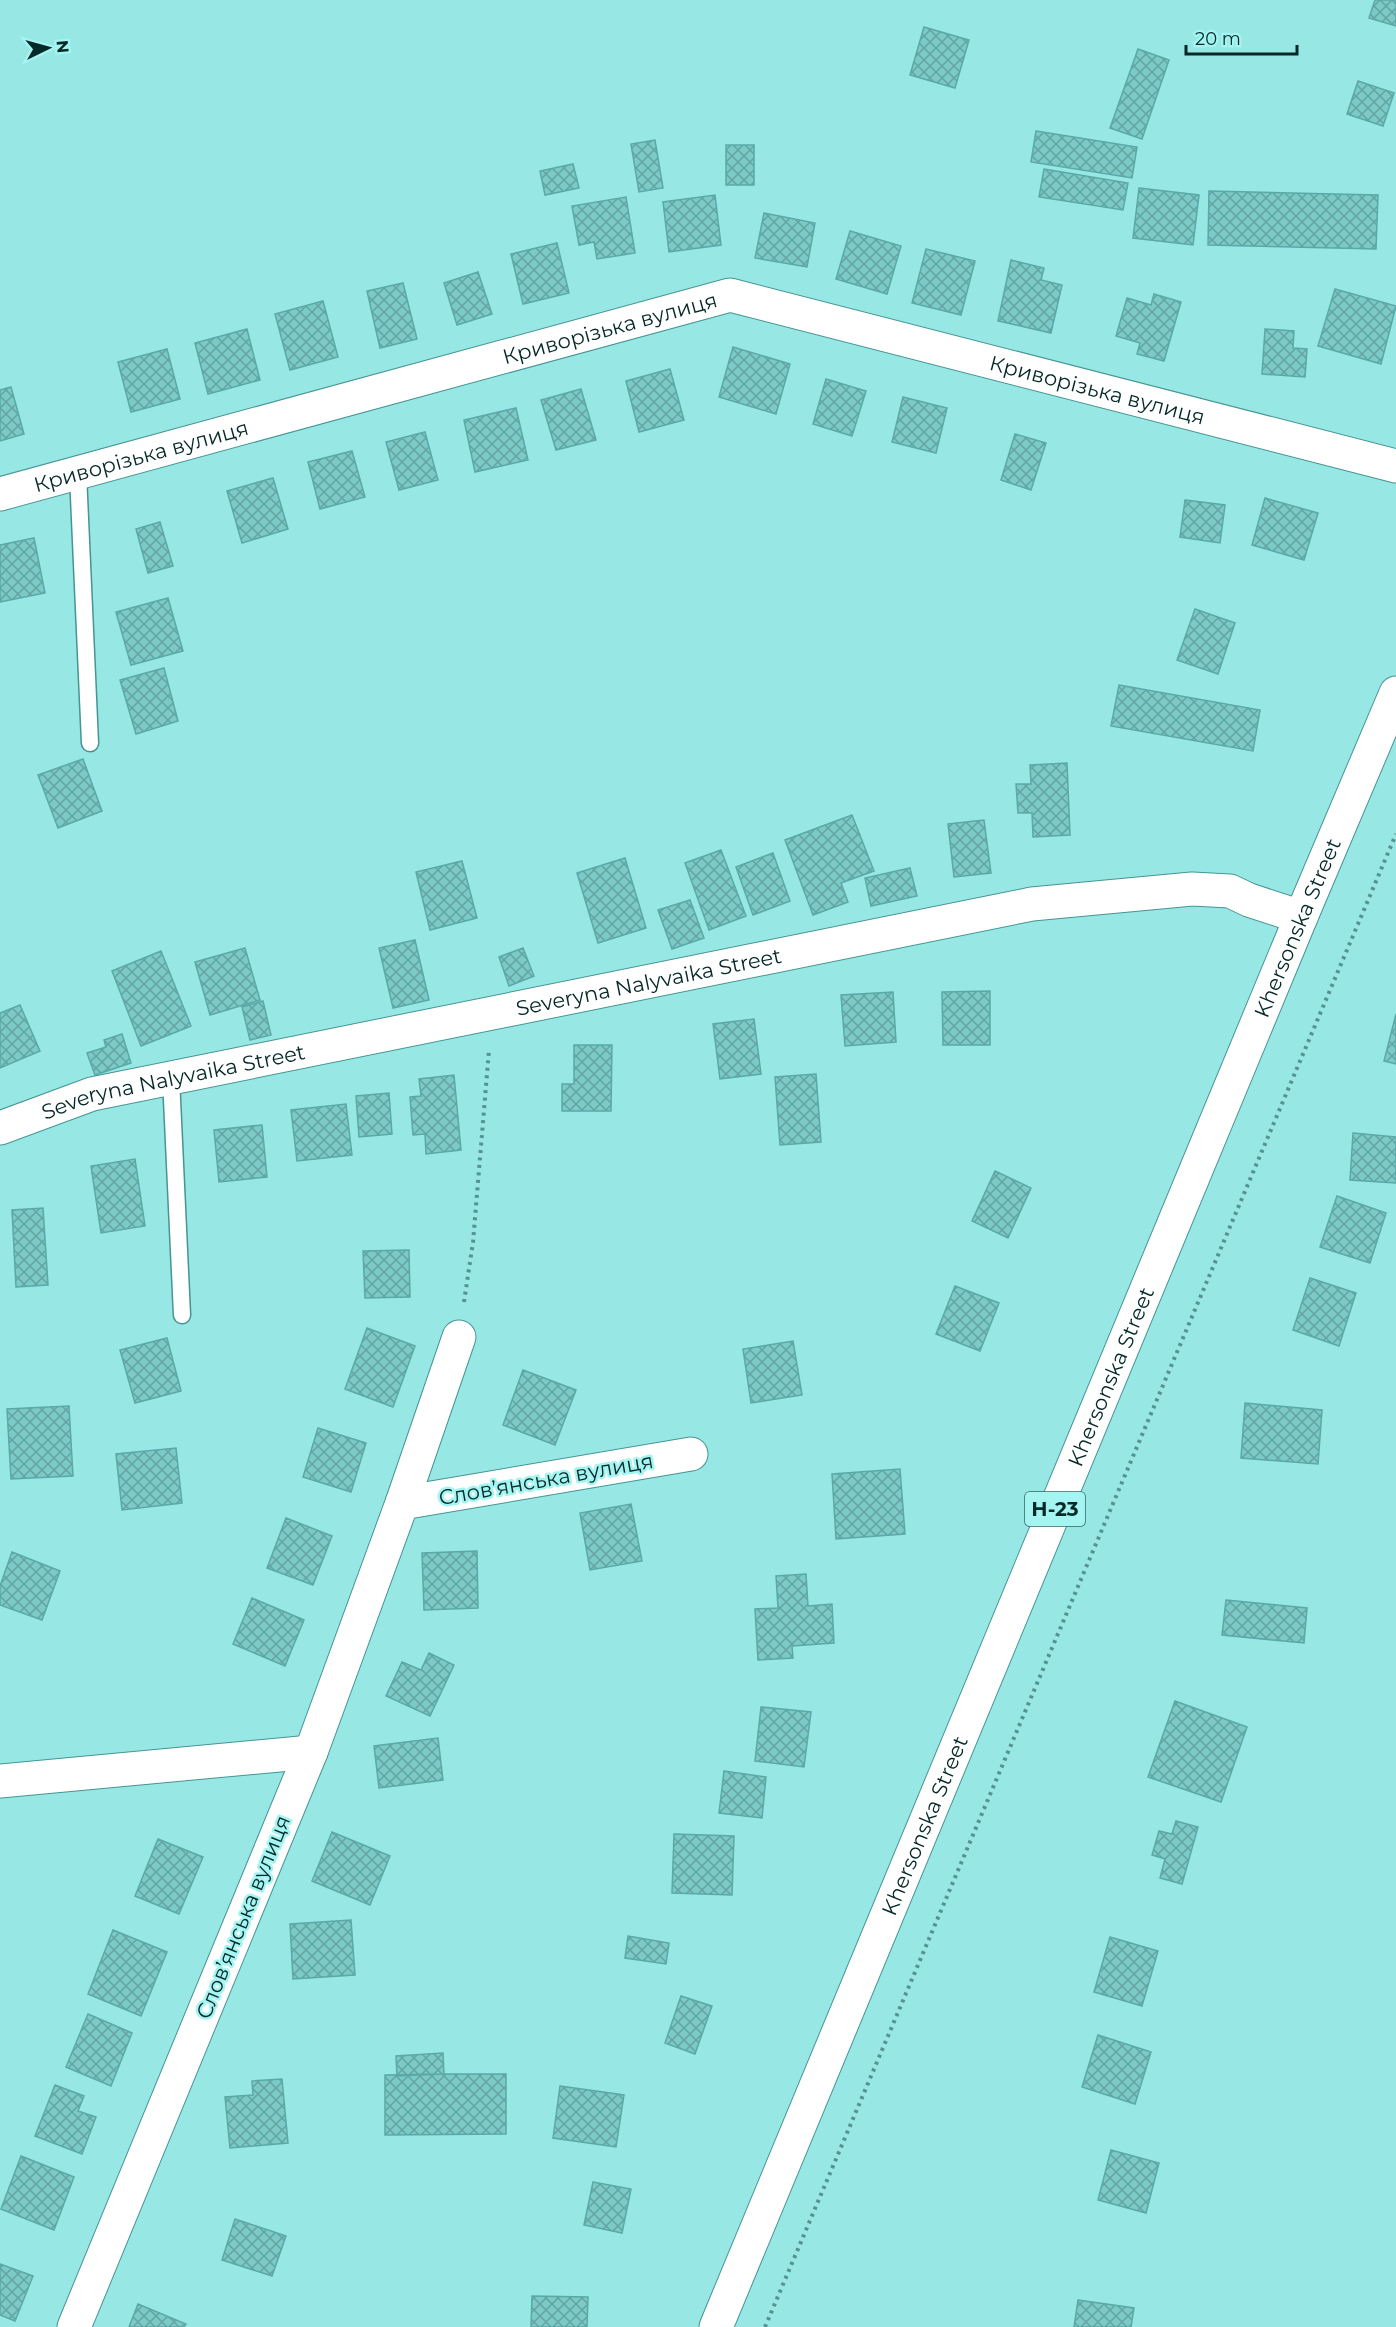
<svg xmlns="http://www.w3.org/2000/svg" width="1396" height="2327" font-family="Montserrat,sans-serif">
  <style>
    .building { fill: url(#building-cross-hatch); stroke: #59a9a8; stroke-width: 1.5 }
    .lines { fill: none; stroke-linecap: round; stroke-linejoin: round }
    .lane-casing { stroke: #459594; stroke-width: 19 }
    .street-casing { stroke: #459594; stroke-width: 35 }
    .primary-casing { stroke: #459594; stroke-width: 35 }
    .path { stroke: #569291; stroke-width: 4; stroke-dasharray: 3 4.5; stroke-linecap: butt }
    .lane { stroke: #fff; stroke-width: 16 }
    .street { stroke: #fff; stroke-width: 33 }
    .primary { stroke: #fff; stroke-width: 33 }
    .labels { text-anchor: middle; dominant-baseline: central; stroke-width: 5; stroke-linejoin: round; paint-order: stroke }
    .shield { fill: #a4f5f2; stroke: #356665; stroke-width: 1.5 }
    .shield-label { font-size: 20px; font-weight: bold; fill: #052928 }
    .street-label { font-size: 21px; fill: #052928; stroke: #a4f5f2 }
  </style>
  <defs>
    <pattern id="building-cross-hatch" width="8" height="8" patternUnits="userSpaceOnUse" patternTransform="scale(1.5)"><rect width="8" height="8" fill="#7bcac8"/><path d="M0 0l8 8M0 8l8-8" fill="none" stroke="#63a4a2"/></pattern>
  </defs>
  <rect width="100%" height="100%" fill="#97e7e5"/>
  <path class="building" d="M 1375,0 L 1396,0 L 1396,26 L 1369,18 Z
    M 924,27 L 969,40 L 955,88 L 910,75 Z
    M 1138,49 L 1169,60 L 1142,139 L 1110,128 Z
    M 1358,81 L 1394,93 L 1383,126 L 1347,114 Z
    M 1036,131 L 1137,147 L 1132,178 L 1031,162 Z
    M 655,140 L 663,188 L 639,192 L 631,144 Z
    M 726,145 L 754,145 L 754,185 L 726,185 Z
    M 573,164 L 579,188 L 545,195 L 540,171 Z
    M 1044,169 L 1128,183 L 1123,210 L 1039,197 Z
    M 1139,188 L 1199,195 L 1193,245 L 1133,238 Z
    M 1209,191 L 1378,195 L 1376,249 L 1208,245 Z
    M 715,195 L 721,245 L 669,252 L 663,202 Z
    M 626,197 L 635,253 L 597,259 L 594,242 L 579,245 L 572,206 Z
    M 764,213 L 815,223 L 807,267 L 755,258 Z
    M 850,231 L 901,246 L 887,294 L 836,279 Z
    M 557,243 L 569,293 L 523,304 L 511,254 Z
    M 926,249 L 975,261 L 961,315 L 912,303 Z
    M 1011,260 L 1044,268 L 1041,280 L 1062,285 L 1051,333 L 998,321 Z
    M 478,272 L 492,314 L 457,325 L 444,283 Z
    M 403,283 L 417,339 L 380,348 L 367,291 Z
    M 1335,289 L 1396,306 L 1381,364 L 1318,346 Z
    M 1154,294 L 1181,302 L 1164,361 L 1137,354 L 1140,343 L 1116,336 L 1127,298 L 1151,305 Z
    M 323,301 L 338,357 L 290,370 L 275,314 Z
    M 247,329 L 260,380 L 208,394 L 195,343 Z
    M 1265,329 L 1294,331 L 1293,348 L 1307,349 L 1305,377 L 1262,374 Z
    M 733,347 L 790,364 L 776,414 L 719,397 Z
    M 167,349 L 180,399 L 131,412 L 118,362 Z
    M 670,369 L 684,420 L 639,432 L 626,381 Z
    M 826,379 L 866,391 L 852,436 L 813,424 Z
    M 11,387 L 24,434 L 0,441 L 0,390 Z
    M 581,389 L 596,440 L 556,450 L 541,400 Z
    M 903,397 L 947,408 L 936,453 L 892,442 Z
    M 516,408 L 528,460 L 475,472 L 464,420 Z
    M 425,432 L 438,480 L 399,490 L 386,442 Z
    M 1015,434 L 1046,443 L 1031,490 L 1001,480 Z
    M 352,451 L 365,497 L 320,509 L 308,462 Z
    M 273,478 L 288,529 L 242,543 L 227,491 Z
    M 1265,498 L 1318,513 L 1304,560 L 1252,545 Z
    M 1185,500 L 1225,505 L 1220,543 L 1180,537 Z
    M 160,522 L 173,566 L 148,573 L 136,529 Z
    M 34,538 L 45,593 L 0,602 L 0,545 Z
    M 168,598 L 183,651 L 131,665 L 116,612 Z
    M 1195,609 L 1235,623 L 1218,674 L 1177,660 Z
    M 164,668 L 178,721 L 136,734 L 120,680 Z
    M 1119,685 L 1260,710 L 1253,751 L 1111,726 Z
    M 83,759 L 102,811 L 58,828 L 38,775 Z
    M 1067,763 L 1070,835 L 1033,837 L 1032,813 L 1018,813 L 1016,784 L 1031,784 L 1030,765 Z
    M 852,815 L 874,871 L 841,883 L 848,902 L 813,915 L 785,840 Z
    M 984,820 L 991,873 L 954,877 L 948,824 Z
    M 721,850 L 746,916 L 709,930 L 685,863 Z
    M 773,853 L 790,901 L 753,915 L 736,867 Z
    M 625,858 L 646,928 L 598,943 L 577,873 Z
    M 462,861 L 477,918 L 430,930 L 416,872 Z
    M 910,868 L 917,896 L 871,906 L 865,878 Z
    M 690,900 L 704,938 L 672,949 L 658,910 Z
    M 415,940 L 429,1000 L 393,1008 L 379,948 Z
    M 245,948 L 260,1000 L 210,1015 L 195,962 Z
    M 523,948 L 534,976 L 509,986 L 499,957 Z
    M 161,951 L 191,1026 L 141,1046 L 112,971 Z
    M 990,991 L 990,1045 L 943,1045 L 942,992 Z
    M 893,992 L 896,1042 L 845,1046 L 841,995 Z
    M 263,1001 L 271,1035 L 250,1040 L 242,1007 Z
    M 20,1005 L 40,1051 L 0,1068 L 0,1013 Z
    M 1396,1014 L 1396,1064 L 1384,1061 Z
    M 754,1019 L 761,1074 L 720,1079 L 713,1024 Z
    M 122,1034 L 131,1063 L 95,1075 L 87,1053 L 106,1047 L 104,1040 Z
    M 574,1045 L 612,1045 L 611,1111 L 562,1111 L 562,1084 L 574,1084 Z
    M 816,1074 L 821,1142 L 780,1145 L 775,1077 Z
    M 454,1075 L 461,1150 L 426,1154 L 425,1134 L 413,1135 L 410,1097 L 421,1096 L 419,1079 Z
    M 389,1093 L 392,1134 L 359,1137 L 356,1096 Z
    M 346,1104 L 352,1155 L 297,1161 L 291,1110 Z
    M 262,1125 L 267,1177 L 219,1182 L 214,1130 Z
    M 1353,1133 L 1396,1137 L 1396,1183 L 1350,1180 Z
    M 135,1159 L 145,1226 L 101,1233 L 91,1166 Z
    M 995,1171 L 1031,1188 L 1008,1238 L 972,1221 Z
    M 1337,1196 L 1386,1213 L 1370,1263 L 1320,1247 Z
    M 43,1208 L 48,1285 L 16,1287 L 12,1210 Z
    M 409,1250 L 410,1297 L 365,1298 L 363,1251 Z
    M 1310,1278 L 1356,1293 L 1339,1346 L 1293,1330 Z
    M 955,1286 L 999,1303 L 980,1351 L 936,1334 Z
    M 367,1328 L 415,1346 L 393,1407 L 345,1389 Z
    M 167,1338 L 181,1391 L 135,1403 L 120,1350 Z
    M 793,1341 L 802,1395 L 751,1403 L 743,1349 Z
    M 523,1370 L 576,1390 L 555,1445 L 503,1425 Z
    M 1245,1403 L 1322,1410 L 1318,1464 L 1241,1458 Z
    M 69,1406 L 73,1476 L 11,1479 L 7,1409 Z
    M 318,1428 L 366,1443 L 351,1492 L 303,1477 Z
    M 176,1448 L 182,1503 L 122,1510 L 116,1454 Z
    M 900,1469 L 905,1534 L 836,1539 L 832,1474 Z
    M 631,1504 L 642,1561 L 590,1570 L 580,1513 Z
    M 286,1518 L 332,1536 L 313,1585 L 267,1568 Z
    M 477,1551 L 478,1608 L 424,1610 L 422,1553 Z
    M 12,1552 L 60,1571 L 42,1620 L 0,1605 L 0,1586 Z
    M 806,1574 L 808,1606 L 832,1604 L 834,1643 L 792,1646 L 793,1658 L 758,1660 L 755,1609 L 778,1608 L 776,1576 Z
    M 252,1598 L 304,1620 L 285,1666 L 233,1644 Z
    M 1226,1600 L 1307,1608 L 1304,1643 L 1222,1635 Z
    M 429,1653 L 454,1665 L 430,1716 L 386,1696 L 402,1662 L 421,1670 Z
    M 1175,1701 L 1247,1727 L 1221,1802 L 1148,1777 Z
    M 761,1707 L 811,1712 L 804,1767 L 755,1761 Z
    M 438,1738 L 443,1780 L 379,1788 L 374,1746 Z
    M 724,1771 L 766,1777 L 762,1818 L 719,1813 Z
    M 1176,1821 L 1198,1827 L 1182,1884 L 1160,1878 L 1165,1859 L 1152,1855 L 1159,1831 L 1172,1834 Z
    M 332,1832 L 390,1856 L 370,1905 L 312,1881 Z
    M 674,1834 L 734,1836 L 732,1895 L 672,1893 Z
    M 158,1839 L 203,1857 L 179,1914 L 135,1896 Z
    M 351,1920 L 355,1975 L 293,1979 L 290,1924 Z
    M 113,1930 L 167,1952 L 141,2016 L 88,1994 Z
    M 628,1936 L 669,1943 L 666,1964 L 625,1958 Z
    M 1110,1937 L 1158,1951 L 1142,2006 L 1094,1992 Z
    M 681,1996 L 712,2006 L 695,2054 L 665,2043 Z
    M 88,2014 L 132,2033 L 111,2086 L 66,2067 Z
    M 1098,2035 L 1151,2052 L 1135,2104 L 1082,2087 Z
    M 443,2053 L 444,2074 L 397,2076 L 396,2056 Z
    M 444,2074 L 506,2074 L 506,2134 L 385,2135 L 385,2075 Z
    M 282,2079 L 288,2143 L 230,2148 L 225,2097 L 253,2095 L 252,2081 Z
    M 55,2085 L 84,2096 L 78,2111 L 96,2117 L 82,2154 L 35,2136 Z
    M 560,2086 L 624,2095 L 616,2147 L 553,2138 Z
    M 1111,2150 L 1159,2163 L 1146,2213 L 1098,2200 Z
    M 21,2156 L 74,2177 L 54,2230 L 1,2209 Z
    M 593,2182 L 631,2189 L 622,2233 L 584,2225 Z
    M 235,2219 L 286,2236 L 272,2276 L 222,2260 Z
    M 0,2264 L 33,2276 L 15,2321 L 0,2315 Z
    M 532,2296 L 588,2297 L 587,2327 L 531,2327 Z
    M 1078,2300 L 1134,2308 L 1131,2327 L 1074,2327 Z
    M 138,2304 L 186,2324 L 184,2327 L 129,2327 Z"/>
  <g class="lines">
    <g class="lane-casing">
      <path id="lane" d="M 78,474 L 90,743
        M 171,1078 L 182,1315"/>
    </g>
    <g class="street-casing">
      <g id="street">
        <path id="s1" d="M 0,494 L 730,295 L 1396,466"/>
        <path id="s2" d="M 0,1128 L 92,1094 L 1032,904 L 1192,889 L 1230,891 L 1249,900 L 1301,917"/>
        <path d="M 402,1503 L 459,1337"/>
        <path d="M 0,1781 L 311,1752"/>
        <path d="M 74,2327 L 311,1752 L 402,1503 L 691,1454"/>
      </g>
    </g>
    <g class="primary-casing">
      <g id="primary">
        <path id="s3" d="M 716,2327 L 1301,917 L 1396,693"/>
      </g>
    </g>
    <path class="path" d="M 464,1302 L 473,1242 L 489,1050
      M 765,2327 L 1396,834"/>
    <use href="#lane" class="lane"/>
    <use href="#street" class="street"/>
    <use href="#primary" class="primary"/>
  </g>
  <g class="labels">
    <rect class="shield" x="1025" y="1492" width="60" height="34" rx="4.5"/>
    <g class="shield-label">
      <text x="1055" y="1509">Н-23</text>
    </g>
    <g class="street-label">
      <text stroke="none"><textPath href="#s1" startOffset="632">Криворізька вулиця</textPath></text>
      <text stroke="none"><textPath href="#s1" startOffset="1136">Криворізька вулиця</textPath></text>
      <text stroke="none"><textPath href="#s1" startOffset="146">Криворізька вулиця</textPath></text>
      <text stroke="none"><textPath href="#s3" startOffset="1515">Khersonska Street</textPath></text>
      <text stroke="none"><textPath href="#s2" startOffset="666">Severyna Nalyvaika Street</textPath></text>
      <text stroke="none"><textPath href="#s2" startOffset="180">Severyna Nalyvaika Street</textPath></text>
      <text stroke="none"><textPath href="#s3" startOffset="1029">Khersonska Street</textPath></text>
      <text transform="translate(546 1479) rotate(-10)">Словʼянська вулиця</text>
      <text stroke="none"><textPath href="#s3" startOffset="543">Khersonska Street</textPath></text>
      <text transform="translate(243 1917) rotate(-68)">Словʼянська вулиця</text>
    </g>
  </g>
  <g transform="translate(48 48) rotate(85)" stroke="#a4f5f2" stroke-width="4.5" paint-order="stroke">
  <path d="M0-4.5L10 22L0 15L-10 22Z" fill="#052928"/>
  <text y="-9" font-size="16" font-weight="bold" text-anchor="middle" fill="#052928">N</text>
  </g>
  <path d="M1186 45v9h111v-9" fill="none" stroke="#052928" stroke-width="3"/>
  <text x="1195" y="45" font-size="18" fill="#052928" stroke="#a4f5f2" stroke-width="4.5" paint-order="stroke">20 m</text>
</svg>
